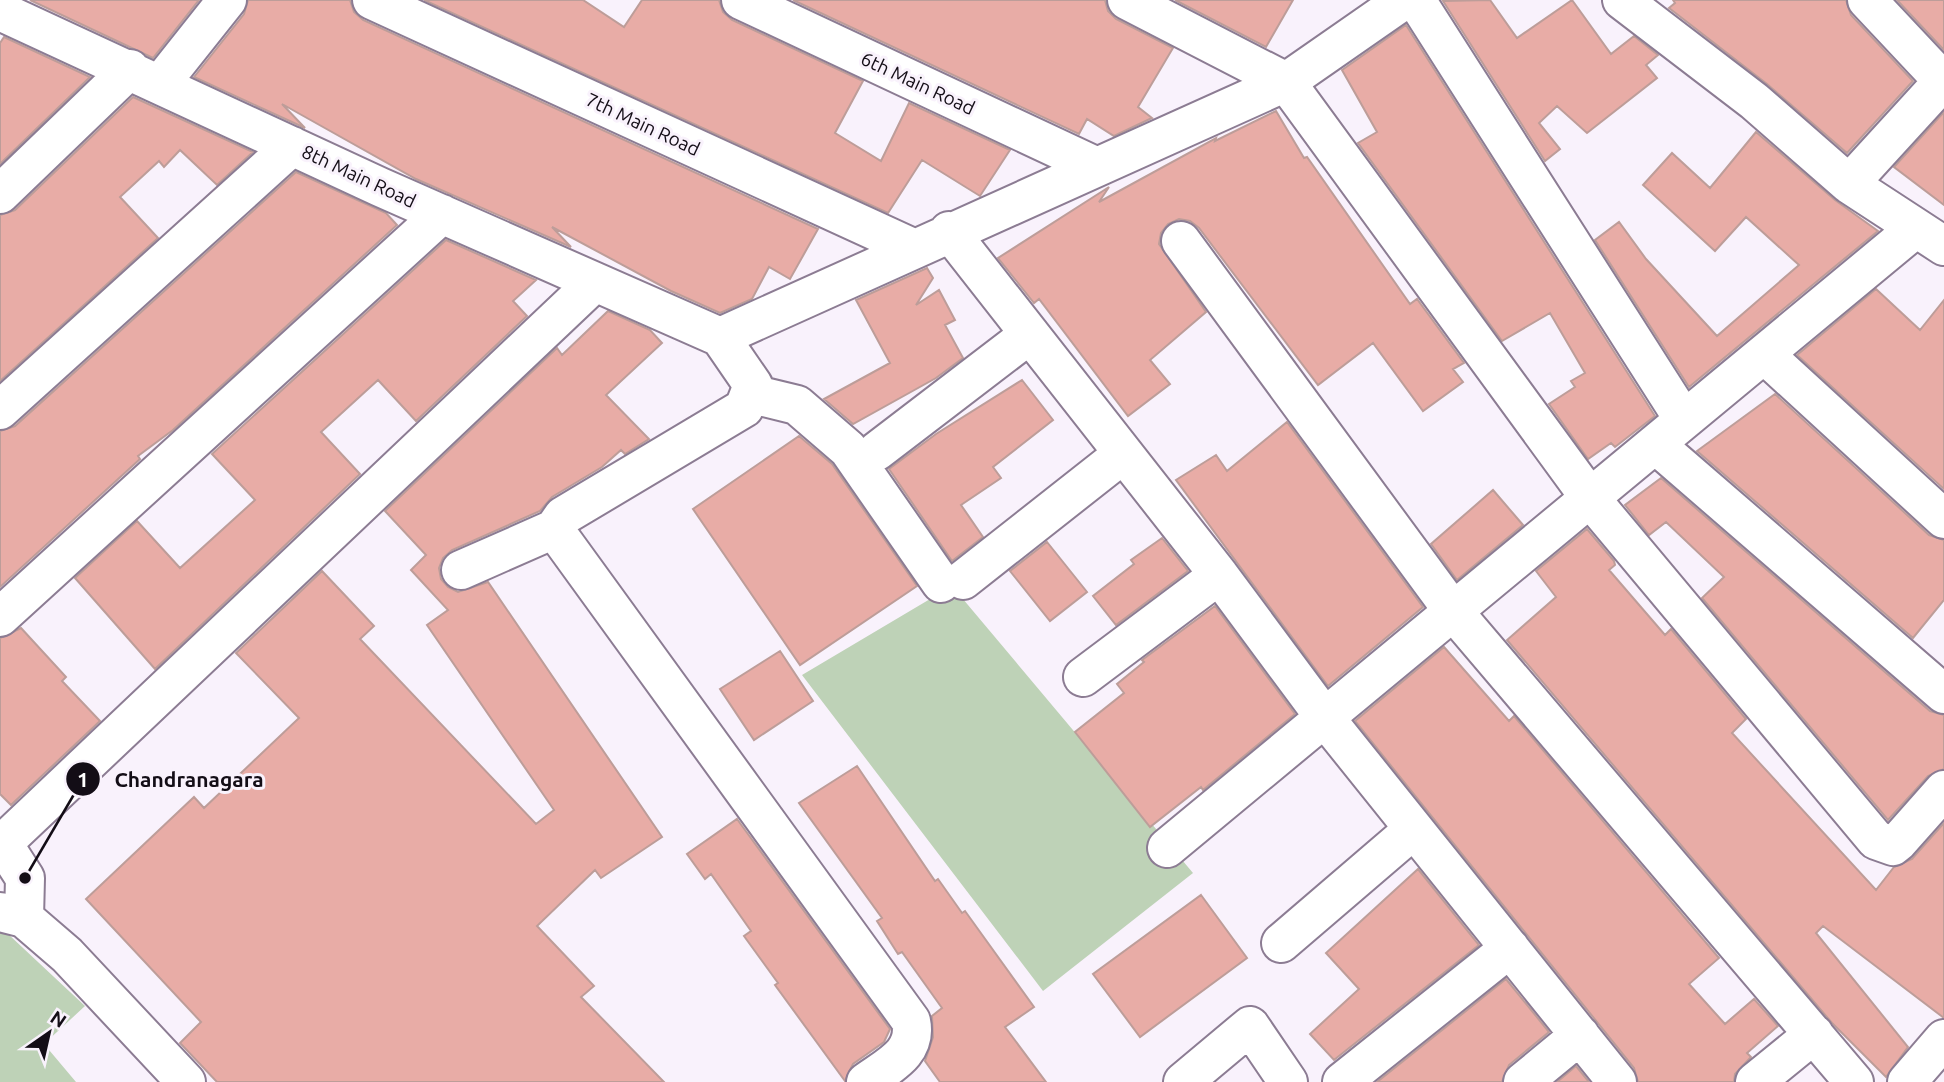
<svg xmlns="http://www.w3.org/2000/svg" width="1944" height="1082" font-family="Ubuntu,sans-serif">
  <style>
    .green { fill: #bed2b7 }
    .building { fill: #e8aca6; stroke: #bd9d99; stroke-width: 2 }
    .lines { fill: none; stroke-linecap: round; stroke-linejoin: round }
    .minor-casing { stroke: #8c7c93; stroke-width: 42 }
    .minor { stroke: #fff; stroke-width: 38 }
    .labels { text-anchor: middle; dominant-baseline: central; stroke-width: 6; stroke-linejoin: round; paint-order: stroke }
    .street-label { font-size: 19px; fill: #130d16; stroke: #f9f2fc }
    .leader { fill: none; stroke: #130d16; stroke-width: 2.5 }
    .callout-dot { fill: #130d16; stroke: #f9f2fc; stroke-width: 2.5 }
    .mark-label { font-size: 21px; text-anchor: middle; font-weight: bold; fill: #fff }
    .callout-label { font-size: 21px; text-anchor: middle; font-weight: bold; fill: #130d16; stroke: #f9f2fc; stroke-width: 6; stroke-linejoin: round; paint-order: stroke }
  </style>
  <rect width="100%" height="100%" fill="#f9f2fc"/>
  <path class="green" d="M 952,586 L 1193,873 L 1043,991 L 802,675 Z
    M 0,931 L 7,933 L 85,1006 L 44,1044 L 76,1082 L 0,1082 Z"/>
  <path class="building" d="M 30,0 L 199,0 L 153,58 Z
    M 248,0 L 350,0 L 354,12 L 363,20 L 818,229 L 790,279 L 769,267 L 752,299 L 720,313 L 671,291 L 552,227 L 571,247 L 416,179 L 282,104 L 305,128 L 194,77 L 244,14 Z
    M 424,0 L 583,0 L 624,27 L 642,0 L 719,0 L 723,12 L 732,20 L 863,81 L 835,133 L 881,161 L 909,103 L 1010,150 L 980,196 L 922,160 L 888,213 Z
    M 793,0 L 1105,0 L 1108,11 L 1116,19 L 1173,48 L 1138,107 L 1152,118 L 1114,136 L 1087,119 L 1079,134 Z
    M 1175,0 L 1293,0 L 1266,47 Z
    M 1490,0 L 1517,38 L 1572,0 L 1611,54 L 1634,36 L 1658,55 L 1646,65 L 1657,78 L 1587,133 L 1557,106 L 1539,123 L 1560,149 L 1545,161 L 1443,1 Z
    M 1673,0 L 1846,0 L 1851,15 L 1913,81 L 1847,153 L 1767,84 L 1669,8 L 1675,3 Z
    M 1897,0 L 1944,0 L 1944,50 Z
    M 1406,25 L 1655,416 L 1615,447 L 1611,443 L 1588,459 L 1549,404 L 1575,387 L 1571,381 L 1585,373 L 1550,313 L 1502,341 L 1358,143 L 1377,132 L 1342,70 Z
    M 4,37 L 90,77 L 0,164 L 0,43 Z
    M 133,97 L 253,152 L 217,185 L 180,150 L 164,167 L 159,161 L 120,197 L 158,238 L 0,381 L 0,215 L 15,210 Z
    M 1276,111 L 1304,158 L 1307,157 L 1410,304 L 1417,299 L 1464,363 L 1453,369 L 1463,382 L 1423,411 L 1373,343 L 1318,385 L 1199,228 L 1190,221 L 1179,219 L 1168,224 L 1161,233 L 1159,244 L 1206,312 L 1150,360 L 1170,384 L 1128,416 L 1039,299 L 1034,303 L 998,258 L 1109,187 L 1099,202 L 1216,138 L 1215,141 Z
    M 1944,112 L 1944,205 L 1894,167 Z
    M 1756,132 L 1835,200 L 1878,231 L 1689,387 L 1595,240 L 1619,222 L 1646,259 L 1717,336 L 1799,265 L 1746,217 L 1715,251 L 1643,185 L 1672,153 L 1710,188 Z
    M 296,172 L 386,213 L 397,225 L 173,430 L 138,456 L 140,459 L 0,587 L 0,431 L 15,426 Z
    M 446,240 L 536,280 L 513,301 L 527,316 L 416,421 L 378,380 L 321,432 L 360,474 L 155,669 L 75,578 L 137,521 L 180,568 L 255,500 L 212,454 Z
    M 927,268 L 933,278 L 916,305 L 939,290 L 955,320 L 945,325 L 963,358 L 936,378 L 853,424 L 824,399 L 890,363 L 856,300 Z
    M 1876,289 L 1920,330 L 1944,300 L 1944,489 L 1797,355 Z
    M 608,311 L 650,330 L 662,343 L 606,395 L 649,439 L 625,454 L 621,450 L 602,467 L 552,497 L 540,511 L 452,550 L 443,558 L 439,568 L 441,579 L 448,587 L 458,592 L 488,582 L 662,837 L 601,878 L 595,870 L 537,926 L 594,986 L 581,997 L 664,1082 L 217,1082 L 180,1043 L 201,1022 L 86,899 L 194,797 L 204,808 L 299,718 L 236,653 L 322,571 L 374,626 L 360,639 L 536,824 L 554,810 L 427,625 L 448,610 L 411,570 L 426,555 L 385,511 L 557,348 L 562,355 Z
    M 1022,380 L 1053,420 L 993,467 L 1001,478 L 961,505 L 983,537 L 952,561 L 889,469 L 936,434 Z
    M 1775,394 L 1929,535 L 1944,540 L 1944,600 L 1913,638 L 1697,451 Z
    M 1287,422 L 1423,607 L 1328,686 L 1176,480 L 1216,455 L 1227,471 Z
    M 799,436 L 832,464 L 917,586 L 800,665 L 693,509 Z
    M 1661,478 L 1930,711 L 1944,715 L 1944,769 L 1928,776 L 1888,820 L 1702,598 L 1724,577 L 1666,522 L 1649,535 L 1625,505 Z
    M 1493,490 L 1523,525 L 1457,580 L 1431,544 Z
    M 1587,529 L 1614,561 L 1615,565 L 1609,570 L 1665,635 L 1671,629 L 1746,719 L 1732,733 L 1876,890 L 1894,867 L 1912,859 L 1944,823 L 1944,1018 L 1823,926 L 1816,933 L 1908,1047 L 1886,1077 L 1832,1023 L 1507,640 L 1556,597 L 1536,571 Z
    M 1162,538 L 1188,571 L 1116,625 L 1093,596 L 1134,564 L 1131,560 Z
    M 1047,542 L 1087,592 L 1050,621 L 1010,571 Z
    M 1215,606 L 1295,714 L 1203,790 L 1201,787 L 1150,827 L 1075,732 L 1124,693 L 1117,684 L 1144,662 L 1142,660 Z
    M 21,628 L 66,677 L 62,681 L 100,721 L 11,805 L 0,794 L 0,638 Z
    M 1444,647 L 1509,721 L 1514,716 L 1719,958 L 1689,984 L 1725,1024 L 1754,999 L 1778,1026 L 1747,1053 L 1751,1057 L 1735,1074 L 1734,1082 L 1638,1082 L 1634,1068 L 1355,721 Z
    M 780,651 L 813,701 L 754,740 L 720,689 Z
    M 857,766 L 935,881 L 938,879 L 962,913 L 965,911 L 1034,1007 L 1005,1027 L 1046,1082 L 940,1082 L 925,1061 L 933,1037 L 932,1016 L 942,1008 L 902,952 L 898,954 L 877,921 L 882,918 L 799,803 Z
    M 737,819 L 890,1029 L 884,1042 L 853,1064 L 845,1081 L 775,985 L 778,983 L 744,936 L 751,931 L 711,874 L 705,879 L 687,854 Z
    M 1418,869 L 1479,945 L 1334,1060 L 1310,1034 L 1359,989 L 1326,953 Z
    M 1201,895 L 1247,958 L 1140,1037 L 1093,974 Z
    M 1506,979 L 1549,1032 L 1509,1065 L 1502,1082 L 1377,1082 Z
    M 1576,1066 L 1589,1082 L 1557,1082 Z"/>
  <g class="lines">
    <g class="minor-casing">
      <path id="minor" d="M 372,0 L 915,249
        M 741,0 L 1095,166
        M 1127,0 L 1286,82 L 1590,498 L 1876,840 L 1893,846 L 1898,842 L 1944,790
        M 1416,0 L 1684,420
        M 1622,0 L 1754,101 L 1849,184 L 1944,246
        M 1867,0 L 1943,81
        M 0,11 L 380,187 L 720,337
        M 161,83 L 227,0
        M 1849,184 L 1944,80
        M 0,194 L 130,69
        M 949,231 L 1219,575 L 1325,718 L 1617,1082
        M 1181,241 L 1453,611 L 1854,1082
        M 720,337 L 753,385 L 744,408 L 563,516 L 554,529 L 911,1021 C 918,1053 888,1066 866,1082
        M 720,337 L 1286,82 L 1404,0
        M 1764,354 L 1944,519
        M 752,394 L 797,405 L 848,449 L 941,583
        M 0,410 L 292,146
        M 1655,444 L 1944,694
        M 877,451 L 1030,334
        M 461,570 L 554,529
        M 963,580 L 1123,454
        M 0,617 L 442,214
        M 1083,677 L 1219,575
        M 0,839 L 25,878 L 24,918
        M 3,843 L 595,282
        M 1167,848 L 1916,228
        M 0,912 L 24,918 L 67,955 L 186,1082
        M 1281,943 L 1414,829
        M 1183,1082 L 1250,1026 L 1288,1082
        M 1342,1082 L 1510,948
        M 1523,1082 L 1580,1035
        M 1755,1082 L 1814,1034
        M 1907,1082 L 1944,1039"/>
    </g>
    <use href="#minor" class="minor"/>
  </g>
  <g class="labels">
    <g class="street-label">
      <text transform="translate(918 83) rotate(25)">6th Main Road</text>
      <text transform="translate(643 124) rotate(25)">7th Main Road</text>
      <text transform="translate(359 176) rotate(25)">8th Main Road</text>
    </g>
  </g>
  <path class="leader" d="M25 878L83 779"/>
  <g class="callout-dot">
    <circle cx="25" cy="878" r="7"/>
    <circle cx="83" cy="779" r="18"/>
  </g>
  <g class="mark-label">
    <text x="83" y="787">1</text>
  </g>
  <g class="callout-label">
    <text x="189" y="787">Chandranagara</text>
  </g>
  <g transform="translate(49 1033) rotate(34)" stroke="#f9f2fc" stroke-width="5" paint-order="stroke">
  <path d="M0-5L12 26L0 18L-12 26Z" fill="#130d16"/>
  <text y="-10" font-size="19" font-weight="bold" text-anchor="middle" fill="#130d16">N</text>
  </g>
</svg>
